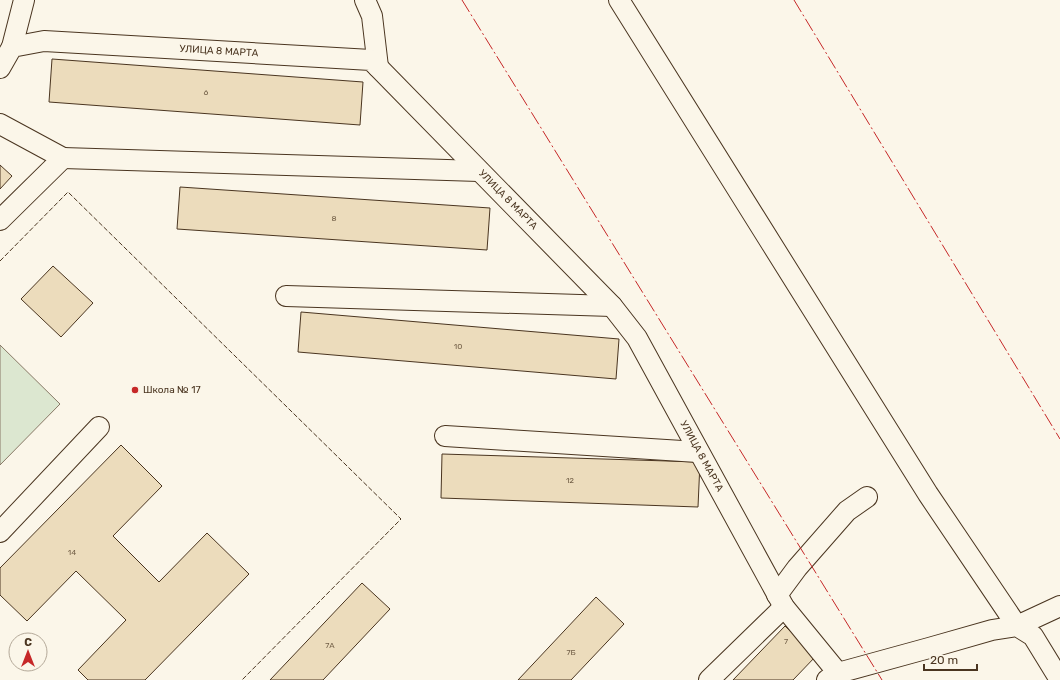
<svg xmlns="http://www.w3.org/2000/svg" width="1060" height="680" font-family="Rubik,sans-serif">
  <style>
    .pitch { fill: #dce7d0; stroke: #887966 }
    .building { fill: #ecdcbc; stroke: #4a3520 }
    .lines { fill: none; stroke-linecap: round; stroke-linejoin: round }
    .minor-casing { stroke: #4a3520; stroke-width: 22 }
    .minor { stroke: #fbf6e9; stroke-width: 20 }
    .fence { stroke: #4a3520; stroke-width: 1; stroke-dasharray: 5 2; stroke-linecap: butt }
    .power { stroke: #c62828; stroke-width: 1; stroke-dasharray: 14 3 2 3; stroke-linecap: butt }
    .poi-dot { fill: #c62828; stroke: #fbf6e9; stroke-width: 1.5 }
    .labels { text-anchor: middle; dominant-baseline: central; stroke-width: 3; stroke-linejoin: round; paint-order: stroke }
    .number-label { font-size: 8px; fill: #725f47 }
    .street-label { font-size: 10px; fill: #4a3520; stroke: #fbf6e9 }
    .poi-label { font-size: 10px; fill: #4a3520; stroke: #fbf6e9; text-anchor: start }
  </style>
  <rect width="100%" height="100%" fill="#fbf6e9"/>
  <path class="pitch" d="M 0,345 L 60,404 L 0,465 Z"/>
  <path class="building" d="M 52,59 L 363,82 L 360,125 L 49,102 Z
    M 0,165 L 12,176 L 0,189 Z
    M 180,187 L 490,208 L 487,250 L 177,229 Z
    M 53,266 L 93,303 L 61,337 L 21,299 Z
    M 301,312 L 619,339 L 616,379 L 298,352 Z
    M 121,445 L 162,486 L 113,536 L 159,582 L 207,533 L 249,574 L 145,680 L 88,680 L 78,670 L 126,620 L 76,571 L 27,621 L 0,595 L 0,568 Z
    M 442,454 L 700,462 L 698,507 L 441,498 Z
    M 362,583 L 390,609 L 323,680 L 270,680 Z
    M 596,597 L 624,624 L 571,680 L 518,680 Z
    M 785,626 L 816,656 L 793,680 L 733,680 Z"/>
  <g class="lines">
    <g class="minor-casing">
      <g id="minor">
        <path d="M 365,0 L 372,16 L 378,67"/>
        <path d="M 619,0 L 928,494 L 1017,626 L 1060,606"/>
        <path d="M 12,47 L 24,0"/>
        <path id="s1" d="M 0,68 L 12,47 L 44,41 L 371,60 L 612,306 L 637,338 L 784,607 L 838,673"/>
        <path d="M 0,124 L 63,158 L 0,220"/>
        <path d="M 63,158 L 479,171"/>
        <path d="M 286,296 L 612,306"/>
        <path d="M 445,436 L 698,452"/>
        <path d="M 0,532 L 99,427"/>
        <path d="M 777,595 L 797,568 L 847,511 L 867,497"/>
        <path d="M 709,680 L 784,607"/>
        <path d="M 827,680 L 838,673 L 929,648 L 992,630 L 1017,626 L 1033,636 L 1060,680"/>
      </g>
    </g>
    <use href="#minor" class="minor"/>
    <path class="fence" d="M 0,261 L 68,192 L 401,519 L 242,680"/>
    <path class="power" d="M 462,0 L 882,680
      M 794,0 L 1060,439"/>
  </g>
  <circle class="poi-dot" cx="135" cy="390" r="4"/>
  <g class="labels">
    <g class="number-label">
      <text x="206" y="92">6</text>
      <text x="334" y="218">8</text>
      <text x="458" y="346">10</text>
      <text x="570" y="480">12</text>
      <text x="72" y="552">14</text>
      <text x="786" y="641">7</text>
      <text x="330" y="645">7А</text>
      <text x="571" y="652">7Б</text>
    </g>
    <g class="street-label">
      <text stroke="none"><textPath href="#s1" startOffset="232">УЛИЦА 8 МАРТА</textPath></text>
      <text stroke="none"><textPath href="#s1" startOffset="580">УЛИЦА 8 МАРТА</textPath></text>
      <text stroke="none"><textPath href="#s1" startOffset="904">УЛИЦА 8 МАРТА</textPath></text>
    </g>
    <g class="poi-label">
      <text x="143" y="390">Школа № 17</text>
    </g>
  </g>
  <g transform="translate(28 652)"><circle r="19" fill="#fbf6e9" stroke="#b4a999"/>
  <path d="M0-3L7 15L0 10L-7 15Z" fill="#c62828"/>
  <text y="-6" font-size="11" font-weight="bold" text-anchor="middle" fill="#4a3520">С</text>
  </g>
  <path d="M924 664v6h53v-6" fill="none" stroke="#4a3520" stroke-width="2"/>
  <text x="930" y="664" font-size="12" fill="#4a3520" stroke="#fbf6e9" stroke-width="3" paint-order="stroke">20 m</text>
</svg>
